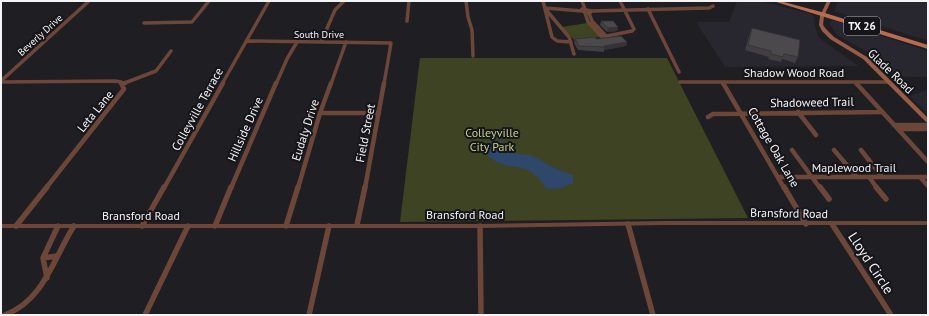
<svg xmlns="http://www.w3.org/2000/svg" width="929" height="316" font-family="'PT Sans',sans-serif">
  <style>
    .built { fill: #28262f }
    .green { fill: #3e4423 }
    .water { fill: #2e476a }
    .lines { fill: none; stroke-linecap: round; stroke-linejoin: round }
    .minor-far2 { stroke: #6c4638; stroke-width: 3.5 }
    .minor-far1 { stroke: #6c4638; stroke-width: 4.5 }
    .minor { stroke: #6c4638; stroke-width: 5.5 }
    .tertiary { fill: #6c4638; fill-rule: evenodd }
    .secondary { fill: #985b45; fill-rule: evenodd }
    .primary { fill: #b96b4e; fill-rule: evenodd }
    .wall { fill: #413f42 }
    .shaded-wall { fill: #353336 }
    .building { fill: #4c494d; stroke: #353336 }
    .labels { text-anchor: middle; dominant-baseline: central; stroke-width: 4; stroke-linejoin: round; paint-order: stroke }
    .far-street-label { font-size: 10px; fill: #f4f3f6; stroke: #161519 }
    .shield { fill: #161519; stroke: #b1b0b4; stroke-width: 1 }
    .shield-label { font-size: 11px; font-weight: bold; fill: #f4f3f6 }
    .street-label { font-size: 12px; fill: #f4f3f6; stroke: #161519 }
    .park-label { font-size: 12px; fill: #c3d187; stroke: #161519 }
    .near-street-label { font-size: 14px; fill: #f4f3f6; stroke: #161519 }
  </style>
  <rect width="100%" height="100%" fill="#1f1e22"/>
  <path class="built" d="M 737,1 L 760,1 L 811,14 L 814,16 L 815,27 L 819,38 L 859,66 L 725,67 L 696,22 L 729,22 Z
    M 838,1 L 928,1 L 928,41 L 834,11 Z
    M 832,20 L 928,51 L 928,77 L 893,77 L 869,53 L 837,35 L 829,23 Z
    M 928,90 L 928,114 L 910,96 Z"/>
  <path class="green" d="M 587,23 L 600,37 L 575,41 L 562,27 Z
    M 420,58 L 667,58 L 748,218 L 400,222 Z"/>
  <path class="water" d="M 492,140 L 504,142 L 510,150 L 508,151 L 510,153 L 531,155 L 556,169 L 573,175 L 573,183 L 561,188 L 547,189 C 527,157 510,174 489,157 L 485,146 Z"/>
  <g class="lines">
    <path class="minor-far2" d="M 466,1 L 468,17 L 472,30 L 473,56
      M 543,1 L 552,37 L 557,41 L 571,42
      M 582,1 L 585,9
      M 545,8 L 582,11
      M 582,9 L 591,11 L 590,13 L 585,13 Z
      M 648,9 L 679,72
      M 547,11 L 569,37 L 574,54
      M 591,11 L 709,8 L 713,6
      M 585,13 L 588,22 L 602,37 L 632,31 L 634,29 L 620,1
      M 589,13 L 592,21 L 606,36
      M 407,21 L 409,1
      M 144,23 L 192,22 L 209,1
      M 247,41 L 391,43 L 384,84
      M 321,42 L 335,10 L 344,1
      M 1,81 L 89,1
      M 1,82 L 115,81 L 121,82 L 122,84
      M 680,82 L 889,82
      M 722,82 L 723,84
      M 855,82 L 857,84
      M 122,84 L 156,71 L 171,51
      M 222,84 L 269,1
      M 276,84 L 287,59 L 297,42
      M 331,84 L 346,42"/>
    <path class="minor-far1" d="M 723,83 L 784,188
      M 856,83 L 928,162
      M 122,84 L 125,83
      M 798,112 L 816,135
      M 320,113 L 379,113
      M 708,117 L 713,114 L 881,112
      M 894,125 L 928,125
      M 898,129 L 928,129
      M 792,150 L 820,188
      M 834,150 L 857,177
      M 861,150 L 882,177
      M 779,177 L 928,177
      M 869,177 L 877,188
      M 920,177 L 928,186
      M 46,188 L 124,89 L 121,83
      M 164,188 L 223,83
      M 231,188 L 276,83
      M 298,188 L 320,113 L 331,83
      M 365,188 L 384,83"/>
    <path class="minor" d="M 784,187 L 806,224
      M 820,187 L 829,199
      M 876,187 L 886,199
      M 628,224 L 653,315
      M 832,224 L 891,315
      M 357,225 L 365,187
      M 16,226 L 47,187
      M 142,226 L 164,187
      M 215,226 L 231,187
      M 286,226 L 298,187
      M 480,226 L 481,315
      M 43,258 L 57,256
      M 47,278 L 43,258 L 58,226
      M 5,315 C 44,300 53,259 74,226
      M 145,315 L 188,226
      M 309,315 L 329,226"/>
    <path class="tertiary" d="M 665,221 L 928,221 L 928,225 L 665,225 L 480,228 L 1,228 L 1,224 L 480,224 Z"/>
    <path class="secondary" d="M 827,1 L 831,1 L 824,16 L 823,25 L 826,29 L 834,37 L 867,57 L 928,118 L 928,123 L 926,122 L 863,59 L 830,39 L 822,31 L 819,25 L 820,16 Z"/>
    <path class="primary" d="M 773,1 L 780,1 L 825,13 L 928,45 L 928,49 Z"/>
  </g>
  <path class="wall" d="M 601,21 L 618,27 L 617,31 L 607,32 L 600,25 Z
    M 752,28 L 798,57 L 795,63 L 782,59 L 781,62 L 768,59 L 769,57 L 745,50 L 750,33 Z
    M 575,39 L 596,39 L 627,42 L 626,46 L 604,50 L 604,52 L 578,50 L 574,43 Z"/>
  <path class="shaded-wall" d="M 618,27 L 617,31 L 607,32 L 608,28 Z
    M 627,42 L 626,46 L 604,50 L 604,46 Z"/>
  <path class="building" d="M 601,21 L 613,21 L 618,27 L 608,28 Z
    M 752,28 L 800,40 L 798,57 L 784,54 L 783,57 L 771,54 L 771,51 L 748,45 Z
    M 621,36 L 627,42 L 604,46 L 605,47 L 579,46 L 575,39 L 594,37 L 596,39 Z"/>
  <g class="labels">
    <g class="far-street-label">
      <text x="319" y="34">South Drive</text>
      <text transform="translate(40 35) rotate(-42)">Beverly Drive</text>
    </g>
    <rect class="shield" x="844" y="17" width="36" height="18" rx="3"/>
    <g class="shield-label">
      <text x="862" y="26">TX 26</text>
    </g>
    <g class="street-label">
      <text transform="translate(891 71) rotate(44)">Glade Road</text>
      <text x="794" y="72">Shadow Wood Road</text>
      <text transform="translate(812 102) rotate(-1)">Shadoweed Trail</text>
      <text transform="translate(197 109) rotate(-61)">Colleyville Terrace</text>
      <text transform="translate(95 111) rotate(-51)">Leta Lane</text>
      <text transform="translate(245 129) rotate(-66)">Hillside Drive</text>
      <text transform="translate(305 130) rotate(-72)">Eudaly Drive</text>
      <text transform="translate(365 133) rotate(-79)">Field Street</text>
      <text transform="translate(774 147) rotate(60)">Cottage Oak Lane</text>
      <text x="854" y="167">Maplewood Trail</text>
      <text transform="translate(789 213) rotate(1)">Bransford Road</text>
      <text x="465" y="214">Bransford Road</text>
      <text x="141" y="215">Bransford Road</text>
    </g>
    <g class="park-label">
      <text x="492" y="132">Colleyville<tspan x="492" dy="14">City Park</tspan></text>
    </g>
    <g class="near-street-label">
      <text transform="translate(871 263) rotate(57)">Lloyd Circle</text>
    </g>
  </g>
  <rect width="929" height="316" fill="none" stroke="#f4f3f6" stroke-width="4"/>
</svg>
